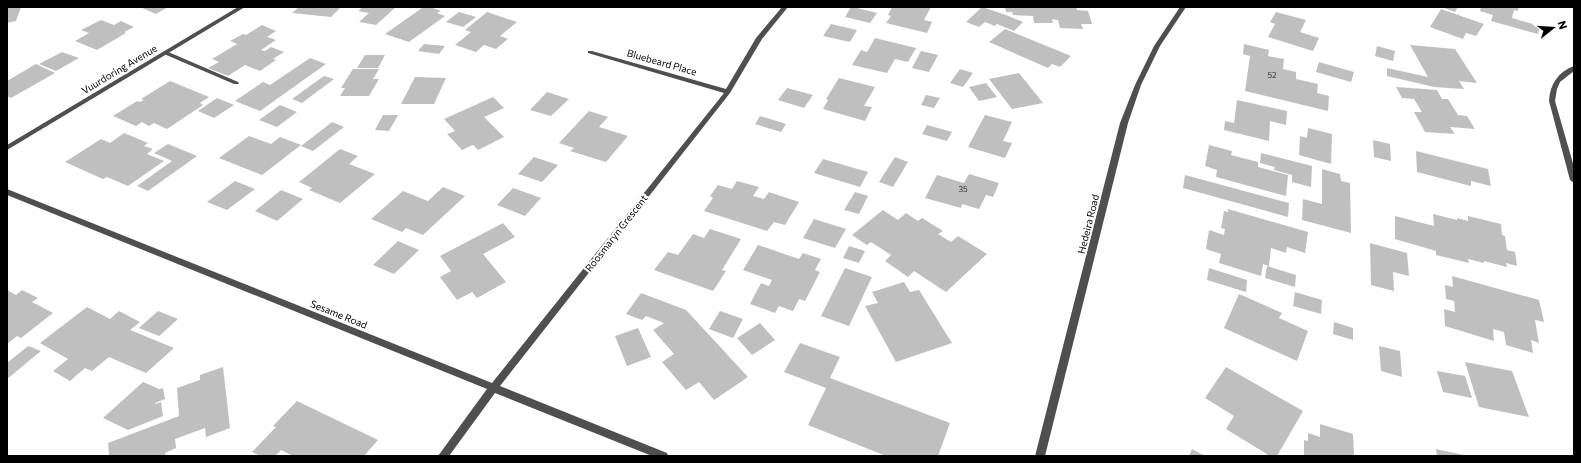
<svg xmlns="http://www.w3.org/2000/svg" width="1581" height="463" font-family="Commissioner,sans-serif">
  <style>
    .building { fill: #bfbfbf }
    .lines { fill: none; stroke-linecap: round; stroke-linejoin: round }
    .service { fill: #4f4f4f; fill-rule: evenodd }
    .minor { fill: #4f4f4f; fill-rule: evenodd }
    .tertiary { fill: #4f4f4f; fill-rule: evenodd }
    .labels { text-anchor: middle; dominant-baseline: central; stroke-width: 4; stroke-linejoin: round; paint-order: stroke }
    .number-label { font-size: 8px; fill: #303030 }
    .street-label { font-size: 10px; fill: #000; stroke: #fff }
  </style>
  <rect width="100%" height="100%" fill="#fff"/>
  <path class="building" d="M 7,7 L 21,7 L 16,21 L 7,23 Z
    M 140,7 L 168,7 L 156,14 Z
    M 299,7 L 341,7 L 331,17 L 292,13 Z
    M 363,7 L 396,7 L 376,25 L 359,22 L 369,13 L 358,11 Z
    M 419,7 L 434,7 L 433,8 L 441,11 L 437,13 L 445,16 L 409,42 L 385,34 L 422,8 Z
    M 851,7 L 853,7 L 877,13 L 870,23 L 845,17 Z
    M 892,7 L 931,7 L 924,20 L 932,22 L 927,33 L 886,23 L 891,16 L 888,15 Z
    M 982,7 L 1006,15 L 1023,22 L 1014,31 L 997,24 L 995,26 L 985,22 L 979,27 L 966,22 Z
    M 1005,7 L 1076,7 L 1077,10 L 1088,11 L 1092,24 L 1081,24 L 1083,29 L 1060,28 L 1058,20 L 1052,19 L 1053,23 L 1034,23 L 1033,16 L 1013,15 L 1012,12 L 1006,12 Z
    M 1441,7 L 1458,7 L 1455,12 Z
    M 1481,7 L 1519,7 L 1518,11 L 1514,10 L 1512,18 L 1540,26 L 1538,34 L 1491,21 L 1493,15 L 1480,11 Z
    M 1441,9 L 1484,24 L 1476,36 L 1466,33 L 1463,39 L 1430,27 Z
    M 459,12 L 476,17 L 463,27 L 446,22 Z
    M 487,12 L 517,22 L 500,36 L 508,39 L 496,49 L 484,45 L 476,52 L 455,45 L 471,32 L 465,30 Z
    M 1276,12 L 1306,20 L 1300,32 L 1319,38 L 1313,51 L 1268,37 L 1275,24 L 1270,22 Z
    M 101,20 L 114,25 L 121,21 L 134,27 L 124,32 L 126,33 L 97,50 L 75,41 L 89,33 L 81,30 Z
    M 831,24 L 857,30 L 850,42 L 823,36 Z
    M 262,25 L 276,31 L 267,37 L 276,40 L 261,50 L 265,51 L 271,47 L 284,52 L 273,59 L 276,60 L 260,71 L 245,65 L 228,76 L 208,68 L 219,62 L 212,59 L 237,44 L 230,41 L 243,34 L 246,35 Z
    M 1005,29 L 1071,56 L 1060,67 L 1052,64 L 1048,68 L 989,42 Z
    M 875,38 L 916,48 L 908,62 L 895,59 L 887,73 L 852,65 L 861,50 L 867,52 Z
    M 424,44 L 445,46 L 439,54 L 418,51 Z
    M 1244,44 L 1269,50 L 1268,56 L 1284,59 L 1283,69 L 1296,72 L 1296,79 L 1318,84 L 1317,93 L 1329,96 L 1328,111 L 1245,91 L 1250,56 L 1243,54 Z
    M 1410,45 L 1455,49 L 1477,83 L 1459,81 L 1464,89 L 1434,87 L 1387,76 L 1387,68 L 1428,77 Z
    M 1377,46 L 1395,51 L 1393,61 L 1375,56 Z
    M 921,51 L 938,55 L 929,72 L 912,68 Z
    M 62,52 L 79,58 L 56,71 L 39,64 Z
    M 365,55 L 385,55 L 378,68 L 357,68 Z
    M 310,58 L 326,64 L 260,111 L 235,101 L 263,82 L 270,85 Z
    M 1319,62 L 1354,72 L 1351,82 L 1316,72 Z
    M 36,64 L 55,73 L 11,98 L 7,96 L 7,81 Z
    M 353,69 L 379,69 L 373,79 L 379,79 L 369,96 L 340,96 L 345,88 L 341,88 Z
    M 960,69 L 973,73 L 963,87 L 950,83 Z
    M 1019,73 L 1043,103 L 1012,109 L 989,79 Z
    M 324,76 L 334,79 L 302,103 L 292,99 Z
    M 415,77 L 446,78 L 434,104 L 401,104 Z
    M 839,78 L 875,87 L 864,106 L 872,107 L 865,121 L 823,109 L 828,100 L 826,99 Z
    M 170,81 L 209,97 L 200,103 L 203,105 L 167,129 L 154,123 L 149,126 L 142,122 L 136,126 L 113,116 L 137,101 L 140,102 L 144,100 L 141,99 Z
    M 986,83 L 997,97 L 979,101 L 969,87 Z
    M 1396,87 L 1437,90 L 1442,99 L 1448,99 L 1458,115 L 1467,116 L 1475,129 L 1450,127 L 1455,134 L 1425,132 L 1414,112 L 1422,112 L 1414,99 L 1402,98 Z
    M 787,88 L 813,95 L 804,108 L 778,100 Z
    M 547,92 L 569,99 L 551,116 L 530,110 Z
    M 926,95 L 940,98 L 934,108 L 921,105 Z
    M 493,97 L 504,108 L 484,117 L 504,137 L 478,150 L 473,145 L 462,150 L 447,134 L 455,131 L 444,119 Z
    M 217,98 L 234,105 L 214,118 L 198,111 Z
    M 1237,100 L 1287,111 L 1286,125 L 1270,121 L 1269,141 L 1224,130 L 1225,121 L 1234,123 Z
    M 280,105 L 297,112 L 277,127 L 259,120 Z
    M 589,111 L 608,117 L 599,127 L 628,136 L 606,162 L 570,151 L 574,148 L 559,143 Z
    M 383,115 L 398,115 L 389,131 L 375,130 Z
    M 985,115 L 1012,122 L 1003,141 L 1012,143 L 1005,158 L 968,147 Z
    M 760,116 L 786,124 L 781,132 L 755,124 Z
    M 332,122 L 344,127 L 313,151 L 301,146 Z
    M 927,125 L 952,132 L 947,141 L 922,134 Z
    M 1308,128 L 1332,134 L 1331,164 L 1299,155 L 1300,136 L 1307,138 Z
    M 124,133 L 148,143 L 144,146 L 153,149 L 147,154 L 164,161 L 128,186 L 107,177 L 103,179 L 65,162 L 101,139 L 110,143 Z
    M 249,136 L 271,144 L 280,137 L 301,145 L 262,175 L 219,158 Z
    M 1373,140 L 1390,144 L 1391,161 L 1374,157 Z
    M 168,144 L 197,156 L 148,191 L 137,186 L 172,161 L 154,153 Z
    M 1209,145 L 1232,151 L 1231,155 L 1258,162 L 1258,167 L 1288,175 L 1286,196 L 1216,177 L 1217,170 L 1205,166 Z
    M 340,149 L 358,156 L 349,164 L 375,174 L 340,203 L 309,190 L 312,188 L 299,182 Z
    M 1416,151 L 1488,169 L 1491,186 L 1471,181 L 1471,186 L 1417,172 Z
    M 1261,153 L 1312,166 L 1311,187 L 1292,182 L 1292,175 L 1274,170 L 1275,167 L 1260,163 Z
    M 534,157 L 558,165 L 542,182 L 518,174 Z
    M 895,157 L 908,162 L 893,187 L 879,182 Z
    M 823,159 L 868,172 L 860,187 L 814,173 Z
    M 1322,169 L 1340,174 L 1341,181 L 1350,183 L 1351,233 L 1302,220 L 1303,199 L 1322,204 Z
    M 969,174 L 999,183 L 993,197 L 986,195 L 979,209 L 962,204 L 961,208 L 925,198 L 937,175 L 964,183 Z
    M 1185,175 L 1289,203 L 1288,217 L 1183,188 Z
    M 235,181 L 255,189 L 227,210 L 207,202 Z
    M 737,181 L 759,187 L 753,196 L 764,199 L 769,192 L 799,202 L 785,225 L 774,222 L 767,231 L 704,211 L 713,198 L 710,196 L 718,185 L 732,189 Z
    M 443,187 L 465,196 L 423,235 L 406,228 L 402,232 L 371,219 L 403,191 L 428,201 Z
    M 513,188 L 541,198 L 525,216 L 497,205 Z
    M 281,190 L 303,199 L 277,221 L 255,211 Z
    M 855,192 L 868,196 L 859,214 L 844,210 Z
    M 1228,209 L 1308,232 L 1305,253 L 1287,247 L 1286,253 L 1271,248 L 1269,266 L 1263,264 L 1261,276 L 1219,263 L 1221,254 L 1206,249 L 1209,230 L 1224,235 L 1225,229 L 1221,228 L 1224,211 L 1228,212 Z
    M 883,210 L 898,220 L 906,213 L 918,221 L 922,218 L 943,231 L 938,234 L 951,242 L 958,236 L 987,254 L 946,292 L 914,271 L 908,277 L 885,261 L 891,255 L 871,242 L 867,245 L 852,235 Z
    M 1433,214 L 1457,220 L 1457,218 L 1468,221 L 1468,216 L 1501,224 L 1502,235 L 1505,236 L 1507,250 L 1515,252 L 1517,266 L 1506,263 L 1507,267 L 1484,261 L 1484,263 L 1468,259 L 1469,263 L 1436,255 L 1436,251 L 1395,239 L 1395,216 L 1434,226 Z
    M 814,219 L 846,229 L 835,248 L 803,238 Z
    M 503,223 L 515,237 L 483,254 L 506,282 L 477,298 L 472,292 L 457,300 L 440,277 L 451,271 L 440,256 Z
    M 710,229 L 741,239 L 722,270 L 726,271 L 713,291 L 654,270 L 668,252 L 678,255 L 693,234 L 704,238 Z
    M 398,241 L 419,250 L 394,274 L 373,265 Z
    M 1370,243 L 1407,253 L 1409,276 L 1393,272 L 1394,291 L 1371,285 Z
    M 758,245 L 799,259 L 803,253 L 821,259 L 815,270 L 820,272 L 805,301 L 799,299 L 793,311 L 779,306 L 775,313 L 750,304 L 761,283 L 769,286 L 772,280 L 743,270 Z
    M 849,246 L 865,251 L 859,263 L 843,258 Z
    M 1267,266 L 1296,275 L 1295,287 L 1265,278 Z
    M 845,268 L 872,277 L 849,326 L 821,316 Z
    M 1209,268 L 1247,280 L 1246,292 L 1207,280 Z
    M 1452,276 L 1539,300 L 1544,322 L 1535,320 L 1539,343 L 1531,340 L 1533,353 L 1506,345 L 1504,332 L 1493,329 L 1494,341 L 1445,326 L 1444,309 L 1455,312 L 1454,301 L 1446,299 L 1445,285 L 1453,287 Z
    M 904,282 L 910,292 L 919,290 L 952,343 L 896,362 L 865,306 L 878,303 L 872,292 Z
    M 7,290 L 16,295 L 22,290 L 38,298 L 32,302 L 53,313 L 21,338 L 17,336 L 7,344 Z
    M 1295,292 L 1322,300 L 1321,314 L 1293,306 Z
    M 641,293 L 686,310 L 748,377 L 714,400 L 699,382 L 686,390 L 662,362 L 674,354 L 653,330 L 664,323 L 646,316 L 642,320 L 626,314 Z
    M 1239,294 L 1282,313 L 1279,318 L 1308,331 L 1297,361 L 1224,328 Z
    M 87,307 L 110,319 L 119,311 L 140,322 L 130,330 L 174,348 L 146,373 L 109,357 L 92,371 L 85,368 L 70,381 L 53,371 L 68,359 L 40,343 Z
    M 158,311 L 178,319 L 159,336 L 139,328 Z
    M 720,311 L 743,319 L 733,338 L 709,329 Z
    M 1334,322 L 1353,328 L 1353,340 L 1333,334 Z
    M 760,323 L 775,340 L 752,355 L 737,338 Z
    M 638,328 L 651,357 L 627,366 L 615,336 Z
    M 800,343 L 840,357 L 830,378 L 950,423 L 938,456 L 886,456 L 808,425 L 826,388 L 784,372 Z
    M 28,346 L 41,351 L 7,379 L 7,363 Z
    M 1379,346 L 1400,351 L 1402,377 L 1381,371 Z
    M 1465,362 L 1512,371 L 1529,417 L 1479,407 Z
    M 223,367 L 230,428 L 206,437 L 205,428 L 175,439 L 176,448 L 165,453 L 166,456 L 109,456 L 108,443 L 179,416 L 177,388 L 200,380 L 200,375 Z
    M 1226,367 L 1303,411 L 1277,456 L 1270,456 L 1226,429 L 1234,416 L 1205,398 Z
    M 1437,371 L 1465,376 L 1472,398 L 1443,392 Z
    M 143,382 L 159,389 L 163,388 L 165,399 L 155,403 L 155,404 L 161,402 L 163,416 L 128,430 L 103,418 Z
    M 297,401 L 378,440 L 364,456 L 293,456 L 281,450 L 275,456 L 261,456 L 252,452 L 276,427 L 273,426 Z
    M 1320,424 L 1353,434 L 1354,456 L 1304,456 L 1304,440 L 1308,441 L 1308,433 L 1320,437 Z
    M 1192,449 L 1205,456 L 1189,456 Z
    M 1436,449 L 1464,455 L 1464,456 L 1437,456 Z"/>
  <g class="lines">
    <path class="service" d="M 166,51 L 238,82 L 239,83 L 238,84 L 234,84 L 164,54 L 164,52 Z"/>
    <path class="minor" d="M 238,7 L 245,7 L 7,150 L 7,145 Z
      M 782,7 L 788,7 L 762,39 L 730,93 L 500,386 L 667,453 L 668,456 L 652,456 L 495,393 L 449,456 L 438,456 L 487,389 L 7,195 L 7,189 L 492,383 L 724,93 L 588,53 L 588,51 L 592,51 L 726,89 L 756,38 Z
      M 1574,66 L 1574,71 L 1560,82 L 1557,89 L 1555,101 L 1574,167 L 1574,183 L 1570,180 L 1549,101 C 1550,84 1558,72 1574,66 Z"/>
    <path class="tertiary" d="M 1180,7 L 1186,7 L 1160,46 L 1141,85 L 1128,123 L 1045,456 L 1035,456 L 1120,123 L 1135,85 L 1154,46 Z"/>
  </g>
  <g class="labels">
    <g class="number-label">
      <text x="1272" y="75">52</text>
      <text x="963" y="189">35</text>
    </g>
    <g class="street-label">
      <text transform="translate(662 62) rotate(16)">Bluebeard Place</text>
      <text transform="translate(119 69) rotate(-31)">Vuurdoring Avenue</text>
      <text transform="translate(1088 224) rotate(-76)">Hedeira Road</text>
      <text transform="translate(616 233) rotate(-52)">Roosmaryn Crescent</text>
      <text transform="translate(339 314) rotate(22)">Sesame Road</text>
    </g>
  </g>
  <rect width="1581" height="463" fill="none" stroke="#000000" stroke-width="16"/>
  <g transform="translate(1553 28) rotate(73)" stroke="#ffffff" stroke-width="3" paint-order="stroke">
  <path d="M0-3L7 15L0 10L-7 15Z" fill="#000000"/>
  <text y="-6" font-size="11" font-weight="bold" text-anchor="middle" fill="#000000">N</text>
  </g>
</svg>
